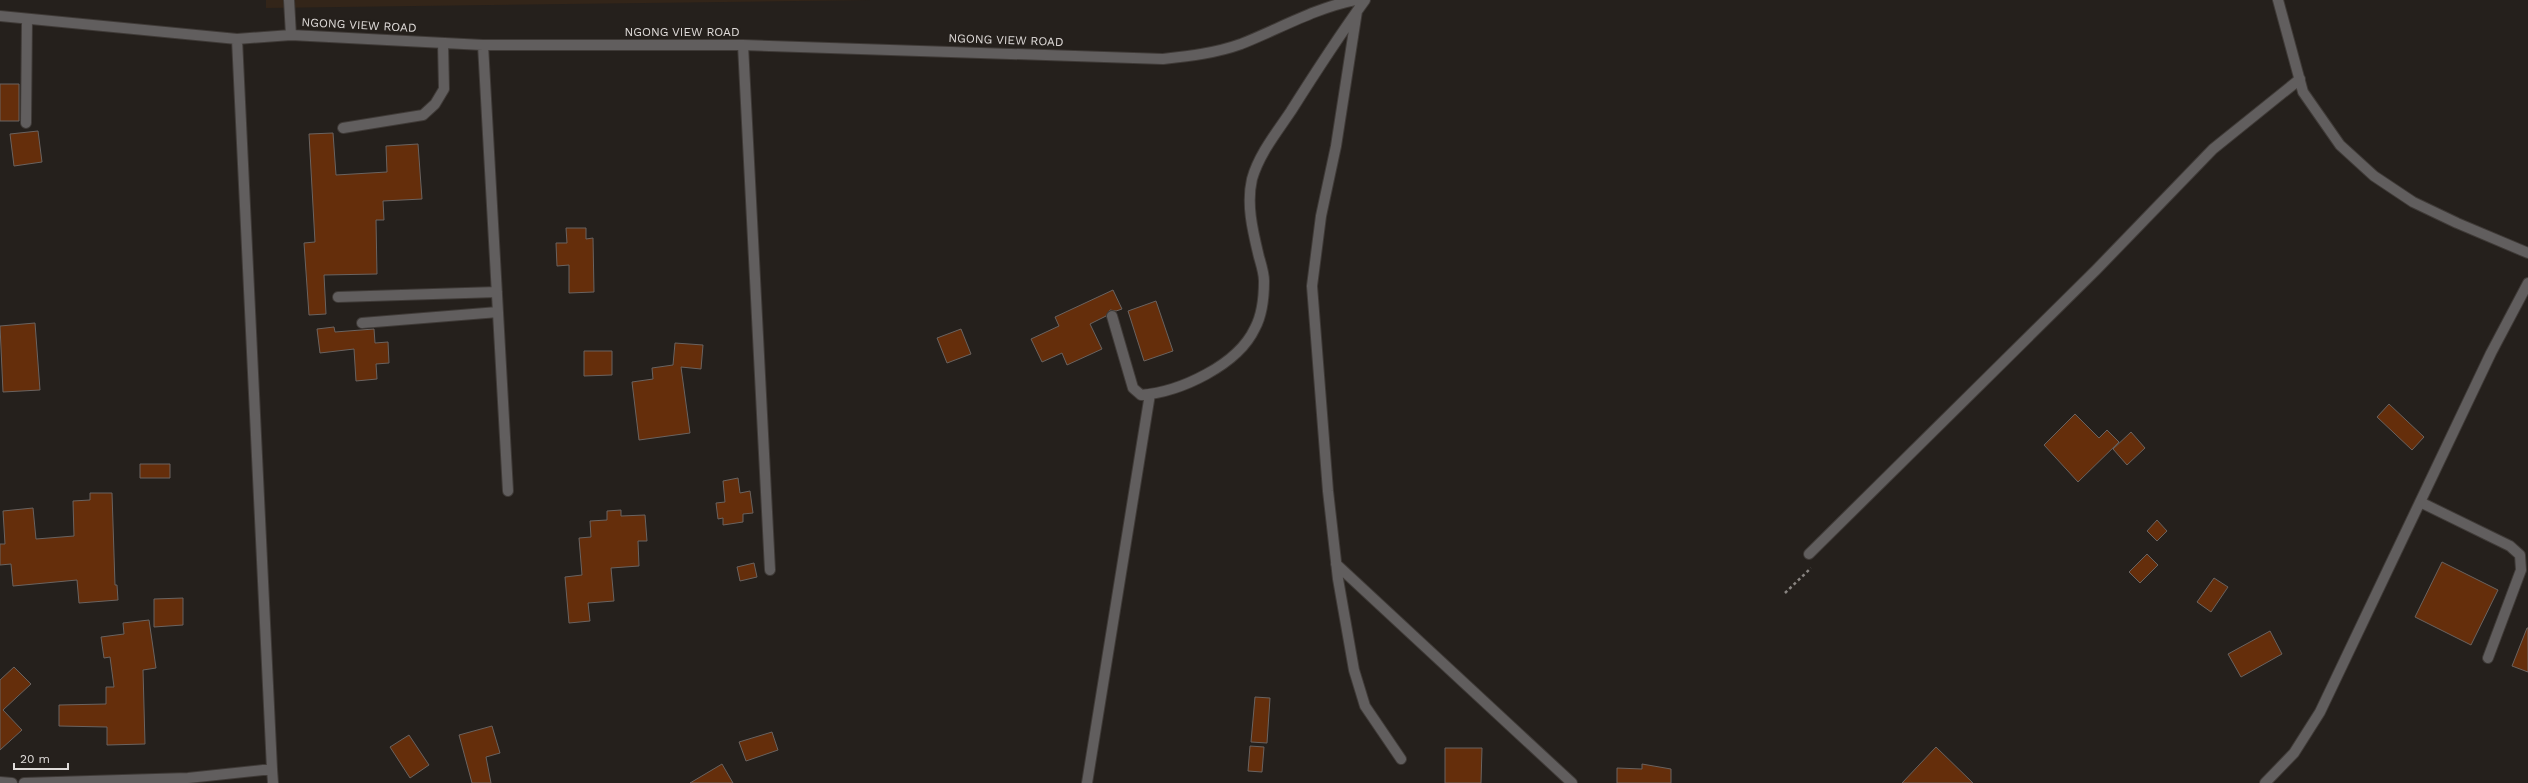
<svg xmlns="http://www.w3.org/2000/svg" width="2528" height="783" font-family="'Work Sans',sans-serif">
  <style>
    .education { fill: #332519 }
    .building { fill: #652e0b; stroke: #6a6360 }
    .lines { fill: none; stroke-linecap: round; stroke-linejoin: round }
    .minor-casing { stroke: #3f3a37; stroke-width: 12 }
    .path { stroke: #898481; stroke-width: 2.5; stroke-dasharray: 3 3; stroke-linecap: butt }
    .minor { stroke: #615e5e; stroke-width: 10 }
    .labels { text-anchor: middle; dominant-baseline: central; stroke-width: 4; stroke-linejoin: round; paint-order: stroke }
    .street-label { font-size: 12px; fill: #e0dcda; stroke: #25201c }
  </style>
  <rect width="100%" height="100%" fill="#25201c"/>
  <path class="education" d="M 266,0 L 871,0 L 266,8 Z"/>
  <path class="building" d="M 0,84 L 19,84 L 19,121 L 0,121 Z
    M 38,131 L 42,162 L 14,166 L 10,134 Z
    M 333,133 L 336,175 L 387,172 L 386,146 L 418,144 L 422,199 L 383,201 L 384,220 L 376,220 L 377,274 L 324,275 L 326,314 L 309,315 L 304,243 L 315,242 L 309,134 Z
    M 566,228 L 586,228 L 586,239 L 593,238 L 594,292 L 569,293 L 569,265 L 557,266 L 556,243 L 567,243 Z
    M 1113,290 L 1122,309 L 1116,311 L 1110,310 L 1106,316 L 1090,324 L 1102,349 L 1067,365 L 1062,353 L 1042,362 L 1031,339 L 1059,326 L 1055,317 Z
    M 1156,301 L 1173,351 L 1144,361 L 1128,311 Z
    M 35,323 L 40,390 L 3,392 L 0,326 Z
    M 334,327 L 335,332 L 374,329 L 375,343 L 388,342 L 389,363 L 376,364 L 377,379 L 356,381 L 354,349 L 320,353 L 317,329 Z
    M 961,329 L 971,354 L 947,363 L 937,338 Z
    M 675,343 L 703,345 L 701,369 L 681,367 L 690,433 L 639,440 L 632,382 L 653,379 L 652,368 L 673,365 Z
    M 584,351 L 612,351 L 612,375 L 584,376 Z
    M 2389,404 L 2424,437 L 2412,450 L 2377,417 Z
    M 2075,414 L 2099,438 L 2107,430 L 2119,442 L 2078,482 L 2044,445 Z
    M 2131,432 L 2145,448 L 2127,465 L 2113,449 Z
    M 140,464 L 170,464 L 170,478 L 140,478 Z
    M 738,478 L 740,493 L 750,491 L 753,513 L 743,514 L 743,522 L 723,525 L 723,518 L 718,519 L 716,503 L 725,502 L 723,481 Z
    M 90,493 L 112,493 L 115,585 L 117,585 L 118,600 L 79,603 L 77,580 L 13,586 L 11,564 L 0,565 L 0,544 L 5,544 L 3,511 L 33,508 L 36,539 L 74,536 L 73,501 L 90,500 Z
    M 621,510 L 621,516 L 645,515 L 647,541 L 638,541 L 639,566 L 611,568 L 614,601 L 588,603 L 590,621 L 569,623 L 565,577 L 582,575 L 579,538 L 591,537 L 590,521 L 607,520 L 607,511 Z
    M 2157,520 L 2167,531 L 2157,541 L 2147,531 Z
    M 2147,554 L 2158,565 L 2140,583 L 2129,572 Z
    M 2442,562 L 2498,590 L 2471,645 L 2415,617 Z
    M 754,563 L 757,577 L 740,581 L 737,567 Z
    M 2214,578 L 2228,587 L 2211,612 L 2197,602 Z
    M 183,598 L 183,625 L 154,627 L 154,599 Z
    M 149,620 L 156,668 L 143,670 L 145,744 L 107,745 L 107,727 L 59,726 L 59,705 L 106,704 L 106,687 L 114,687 L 110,657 L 104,658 L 101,637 L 124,634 L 123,623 Z
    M 2527,628 L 2528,628 L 2528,672 L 2512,666 Z
    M 2270,631 L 2282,654 L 2241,677 L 2228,654 Z
    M 14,667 L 31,684 L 3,710 L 22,730 L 0,750 L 0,680 Z
    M 1255,697 L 1270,698 L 1267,743 L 1251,742 Z
    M 492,726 L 500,753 L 486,757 L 491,783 L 472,783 L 459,735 Z
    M 772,732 L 778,750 L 746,761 L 739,742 Z
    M 409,735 L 429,765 L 410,778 L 390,747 Z
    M 1250,746 L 1264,747 L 1262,772 L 1248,771 Z
    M 1936,747 L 1973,783 L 1902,783 Z
    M 1445,748 L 1482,748 L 1481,783 L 1445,783 Z
    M 722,764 L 733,783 L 690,783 Z
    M 1642,764 L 1671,769 L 1671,783 L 1617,783 L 1617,768 L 1642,769 Z"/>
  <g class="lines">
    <g class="minor-casing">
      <path id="minor" d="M 289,0 L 291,35
        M 2278,0 L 2303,92 L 2340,145 L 2374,176 L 2413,202 L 2457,223 L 2528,253
        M 1357,11 L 1336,146 L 1321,216 L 1312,286 L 1328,491 L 1338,579 L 1354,670 L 1365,706 L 1401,759
        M 0,16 L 237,39 L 291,35 L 483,45 L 743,45 L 1163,59 C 1190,56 1216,53 1241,44 C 1279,29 1315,8 1355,0
        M 483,45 L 508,491
        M 743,45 L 770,570
        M 26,123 L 27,19
        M 343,128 L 423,115 L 435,104 L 444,89 L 443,43
        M 338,297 L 497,292
        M 1112,316 L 1133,388 L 1141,395 C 1180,392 1238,365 1255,328 C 1262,315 1264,295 1264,281 C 1264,273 1261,264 1259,257 C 1253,232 1246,205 1252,179 C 1259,154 1277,132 1291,111 C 1315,73 1339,36 1365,0
        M 362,323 L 498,312
        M 2420,502 L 2510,546 L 2520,555 L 2521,570 L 2488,658
        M 1809,554 L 2096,270 L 2213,149 L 2300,79
        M 1336,564 L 1572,783
        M 272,769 L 273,783
        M 0,782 L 12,783
        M 24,783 L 188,778 L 272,769 L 237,39
        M 1087,783 L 1150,394
        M 2265,783 L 2294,753 L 2320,712 L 2491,353 L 2528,283"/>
    </g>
    <path class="path" d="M 1785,593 L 1811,568"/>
    <use href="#minor" class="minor"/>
  </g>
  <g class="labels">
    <g class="street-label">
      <text transform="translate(359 25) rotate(3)">NGONG VIEW ROAD</text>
      <text x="682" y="32">NGONG VIEW ROAD</text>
      <text transform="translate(1006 40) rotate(2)">NGONG VIEW ROAD</text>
    </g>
  </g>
  <path d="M14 763v6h54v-6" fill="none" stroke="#e0dcda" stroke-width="2"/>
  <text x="20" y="763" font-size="12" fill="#e0dcda" stroke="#25201c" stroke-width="3" paint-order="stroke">20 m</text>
</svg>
